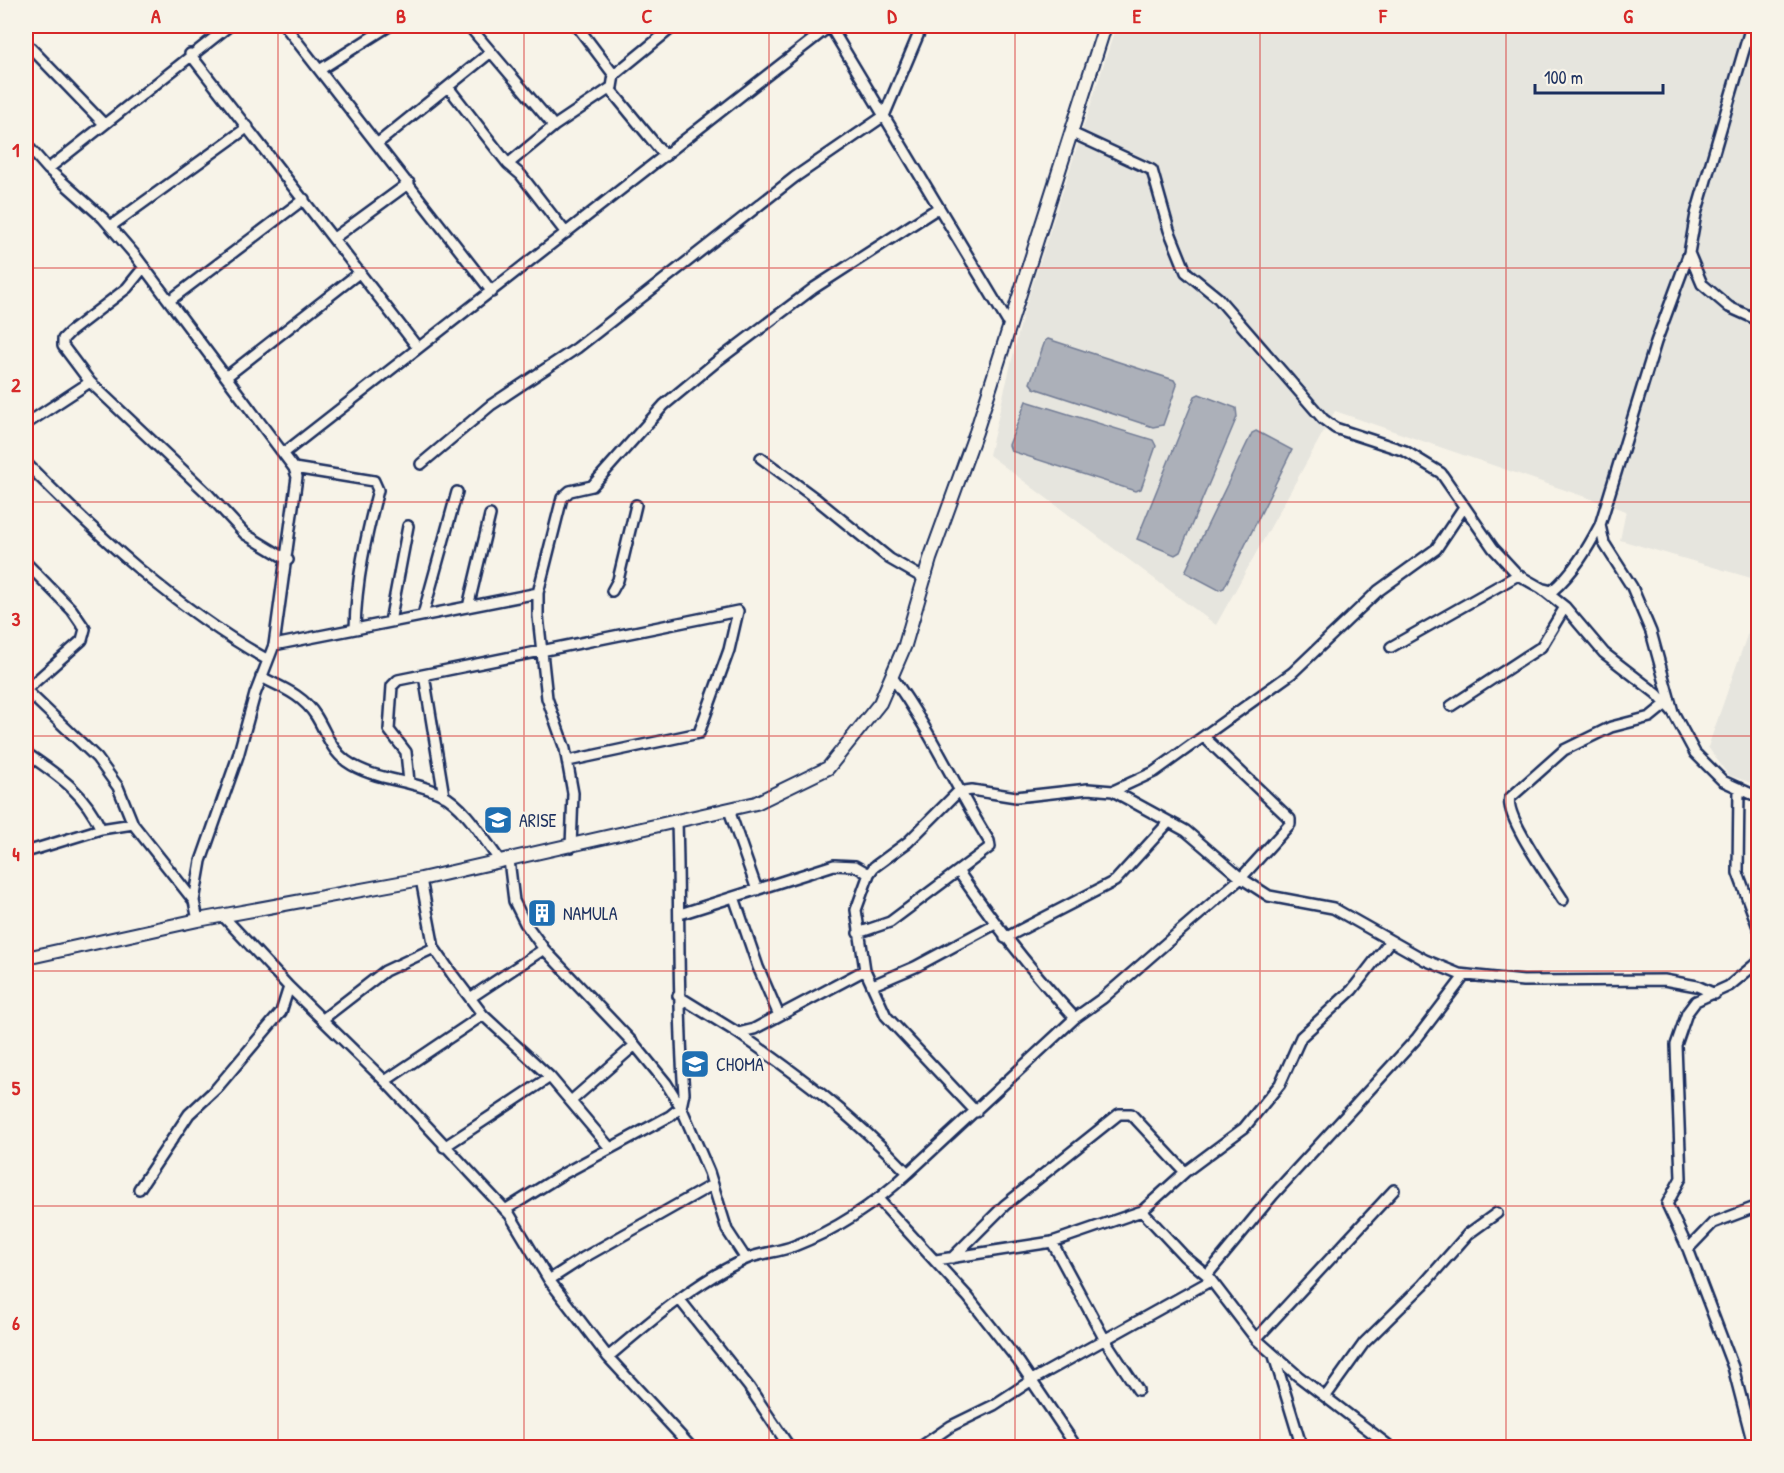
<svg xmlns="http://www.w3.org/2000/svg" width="1784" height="1473" font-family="'Patrick Hand',sans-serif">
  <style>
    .built { fill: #e6e5de }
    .water { fill: #acb0b9; stroke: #727c95; stroke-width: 1.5 }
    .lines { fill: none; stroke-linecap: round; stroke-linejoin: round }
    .street-casing { stroke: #1b2f5e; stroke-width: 14 }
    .secondary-casing { stroke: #1b2f5e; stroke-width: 16 }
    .street { stroke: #f7f3e8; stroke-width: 9 }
    .secondary { stroke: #f7f3e8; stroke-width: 12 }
    .grid { fill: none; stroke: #d62828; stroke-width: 1.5; stroke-opacity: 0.55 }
    .labels { text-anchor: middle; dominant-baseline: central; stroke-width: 5; stroke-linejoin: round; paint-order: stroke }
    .poi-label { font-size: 18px; fill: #1b2f5e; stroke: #f7f3e8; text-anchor: start }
    .neatline { fill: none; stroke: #d62828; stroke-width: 2 }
    .grid-label { font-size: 20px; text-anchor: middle; font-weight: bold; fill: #d62828 }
  </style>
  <rect width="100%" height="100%" fill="#f7f3e8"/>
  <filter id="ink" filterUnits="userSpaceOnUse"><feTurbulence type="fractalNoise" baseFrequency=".0167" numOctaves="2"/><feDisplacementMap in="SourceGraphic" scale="12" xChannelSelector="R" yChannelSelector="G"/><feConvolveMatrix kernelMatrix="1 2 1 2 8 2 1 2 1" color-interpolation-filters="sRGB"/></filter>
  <g filter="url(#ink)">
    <path class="built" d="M 1116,26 L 1758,26 L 1758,580 L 1620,540 L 1626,511 L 1335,411 L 1216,625 L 989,455 L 1023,314 Z
      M 1758,604 L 1758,785 L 1728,775 L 1708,747 Z"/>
    <path class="water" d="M 1048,339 L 1174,380 L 1177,385 L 1163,425 L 1153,427 L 1034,388 L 1030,383 L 1045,341 Z
      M 1199,394 L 1236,408 L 1237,417 L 1180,552 L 1175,555 L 1137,539 L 1195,396 Z
      M 1026,401 L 1153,440 L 1156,446 L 1141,489 L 1135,491 L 1011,451 L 1009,445 Z
      M 1256,431 L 1292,450 L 1224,588 L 1219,590 L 1185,572 L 1252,433 Z"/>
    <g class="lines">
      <g class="street-casing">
        <path id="street" d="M 285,26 L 492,292
          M 469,26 L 554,126
          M 830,26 L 1010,326
          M 1751,26 L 1696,214 L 1689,253 L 1702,284 L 1729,307 L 1758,320
          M 26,43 L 104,124
          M 190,54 L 418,348
          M 321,69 L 389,26
          M 614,75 L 674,26
          M 448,87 L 508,164
          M 610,89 L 665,156
          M 1072,133 L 1152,170 L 1169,230 L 1186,272 L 1218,298 L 1323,419 L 1335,428 L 1405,451 L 1441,473 L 1493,548 L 1518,575 L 1541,588 L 1565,607 L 1604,653 L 1657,694 L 1673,712
          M 378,143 L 491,52
          M 26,144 L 48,169 L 103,218 L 134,254 L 294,468 L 297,477 L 274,645 L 255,694 L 238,756 L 201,861 L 194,901 L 198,920
          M 48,169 L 229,26
          M 111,226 L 248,127
          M 566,233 L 521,175 L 508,164 L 554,126 L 612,87 L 614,75 L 577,26
          M 334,238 L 409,183
          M 1689,253 L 1656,342 L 1600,525 L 1604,543 L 1632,587 L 1651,632 L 1673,712 L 1695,753 L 1723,781 L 1758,797
          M 144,267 L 127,288 L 70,332 L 63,339 L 63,346 L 90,382 L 207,493 L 245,534 L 288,560
          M 169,301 L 304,199
          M 226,377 L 360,272
          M 26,424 L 90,382
          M 284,453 L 830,26
          M 761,458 L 815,498 L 890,559 L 925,579
          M 26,463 C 98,536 177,609 268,660
          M 421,464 L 491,405 L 577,348 L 795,177 L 884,116 L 922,26
          M 294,468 L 374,481 L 378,490 C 366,536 356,581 355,629
          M 26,563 L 72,610 L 85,629 L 82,640 L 27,689
          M 1544,589 L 1552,591 C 1573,573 1587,550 1600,525
          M 612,591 L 618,580 L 636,505
          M 468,607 L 490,515
          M 423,615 L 457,492
          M 390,622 L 408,526
          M 274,645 L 538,593
          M 1391,647 L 1518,575
          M 424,675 L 444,796
          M 261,677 C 283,688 303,695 316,716 C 326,732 331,750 346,761 C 374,781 411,779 441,794 C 466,807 484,840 501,862
          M 892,677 C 930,729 955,787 989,841 L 990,847 L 958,871 C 994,923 1032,972 1075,1018 L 908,1173
          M 26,690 L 97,758 L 118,787 L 133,824
          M 1451,706 L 1541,647 L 1565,607
          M 26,753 C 59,776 83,791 101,829
          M 409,782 L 406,752 L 389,730 L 392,686 L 398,680 L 738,611 L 729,650 L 699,733 L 568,761
          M 1739,788 L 1738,873 L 1758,927
          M 1113,791 L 1154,772 L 1292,673 L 1378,591 L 1436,549 L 1464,507
          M 729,810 L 757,890
          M 571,847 L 573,793 L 565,749 L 547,698 L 538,616 L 538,593 L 562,498 L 570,491 L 592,486 L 664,405 L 716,362 L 814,288 L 938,208
          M 26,852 L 101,829 L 133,824 L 194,901
          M 509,860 L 514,901 L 525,923 L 544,949 L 635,1045 L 666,1083 L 681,1107 L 709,1172 L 727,1230 L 746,1259
          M 421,879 L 434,948 L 452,974 L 483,1015 L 550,1077 L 610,1148
          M 734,897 L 758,967 L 778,1013
          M 1563,900 C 1552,882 1504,816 1510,798 L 1564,750 L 1611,727 L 1650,717 L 1666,704
          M 680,914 L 834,865 L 855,866 L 869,874
          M 223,916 L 289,987 L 385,1081 L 510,1215 L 549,1280 L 608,1357 L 692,1448
          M 858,933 L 890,922 L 958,871
          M 1005,938 L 1115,881 L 1168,823
          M 865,970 L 886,1016 L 976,1112
          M 873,985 L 915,967 L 995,924
          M 678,996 L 738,1033 L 754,1029 L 865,970 L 856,910 L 869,874 L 874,867 L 908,842 L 958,792 L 972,790 L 1016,797 L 1088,789 L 1113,791 L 1186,831 L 1241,878 L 1269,896 L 1333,908 L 1425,960 L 1459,974 L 1523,981 L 1664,980 L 1697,986 L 1715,994
          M 470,998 L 544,949
          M 1075,1018 L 1103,998 L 1241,878 L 1290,824 L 1290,819 L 1204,737
          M 323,1019 L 385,971 L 434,948
          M 385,1081 L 483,1015
          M 571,1101 L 635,1045
          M 444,1147 L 550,1077
          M 139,1189 L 189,1114 L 216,1089 L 281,1012 L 289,987
          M 879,1200 L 968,1297 L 1019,1362 L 1077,1448
          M 505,1210 L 563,1174 L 670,1116 L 681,1107 L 684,1093 C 677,1003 680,912 677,822
          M 1142,1211 L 1184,1256 L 1207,1275 L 1256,1339 L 1298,1376 L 1392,1448
          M 1052,1242 L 1105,1340 L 1138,1390
          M 1688,1249 L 1713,1223 L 1758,1206
          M 952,1258 L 1005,1205 L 1119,1114 L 1131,1114 L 1185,1172
          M 936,1260 L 1052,1242 L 1142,1211 L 1185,1172 L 1244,1128 L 1280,1084 L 1301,1037 L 1352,990 L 1390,941
          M 1207,1275 L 1273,1195 L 1417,1038 L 1465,975
          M 549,1280 L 583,1258 L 712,1185
          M 680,1300 L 749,1387 L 790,1448
          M 1256,1339 L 1394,1190
          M 1274,1356 L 1302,1448
          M 608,1357 C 648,1323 698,1280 746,1259 C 760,1253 779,1252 794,1246 C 836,1230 876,1203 908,1173 C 853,1116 803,1078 738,1033
          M 1326,1396 L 1364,1343 L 1423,1285 L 1468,1234 L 1497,1213
          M 919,1448 L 951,1426 L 994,1405 L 1032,1380 L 1210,1281
          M 1754,1448 L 1733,1367 L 1688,1249 L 1667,1204 L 1681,1178 L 1676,1045 L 1687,1013 L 1696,1001 L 1729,986 L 1758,962"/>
      </g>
      <g class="secondary-casing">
        <path id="secondary" d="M 26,958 L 198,920 L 421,879 L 756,803 L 828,768 L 880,703 L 905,645 L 930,559 L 976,432 L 1105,26"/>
      </g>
      <use href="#street" class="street"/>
      <use href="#secondary" class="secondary"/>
    </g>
  </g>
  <path class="grid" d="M 278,26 L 278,1448M 524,26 L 524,1448M 769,26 L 769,1448M 1015,26 L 1015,1448M 1260,26 L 1260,1448M 1506,26 L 1506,1448M 26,268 L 1758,268M 26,502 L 1758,502M 26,736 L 1758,736M 26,971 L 1758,971M 26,1206 L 1758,1206"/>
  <defs>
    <g id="school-square" transform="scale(1.5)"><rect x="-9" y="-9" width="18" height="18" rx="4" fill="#1f6fb2" stroke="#f7f3e8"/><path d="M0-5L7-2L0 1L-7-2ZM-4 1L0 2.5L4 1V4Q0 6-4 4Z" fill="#fff"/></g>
    <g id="building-square" transform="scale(1.5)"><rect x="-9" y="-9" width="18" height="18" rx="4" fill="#1f6fb2" stroke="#f7f3e8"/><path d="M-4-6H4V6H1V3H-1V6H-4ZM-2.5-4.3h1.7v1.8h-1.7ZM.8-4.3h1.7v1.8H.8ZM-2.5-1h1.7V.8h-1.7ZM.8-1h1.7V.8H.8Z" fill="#fff"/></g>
  </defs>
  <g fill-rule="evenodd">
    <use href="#school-square" x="498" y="820"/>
    <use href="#building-square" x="542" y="913"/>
    <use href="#school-square" x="695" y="1064"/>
  </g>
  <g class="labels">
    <g class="poi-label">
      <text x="519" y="820">ARISE</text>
      <text x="563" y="913">NAMULA</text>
      <text x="716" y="1064">CHOMA</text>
    </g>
  </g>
  <rect width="1784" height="1473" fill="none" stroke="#f7f3e8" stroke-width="66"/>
  <path d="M1535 84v9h128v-9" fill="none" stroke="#1b2f5e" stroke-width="3"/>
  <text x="1544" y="84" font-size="18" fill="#1b2f5e" stroke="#f7f3e8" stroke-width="4.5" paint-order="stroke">100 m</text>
  <rect x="33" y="33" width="1718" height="1407" class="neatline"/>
  <g class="grid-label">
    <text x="156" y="23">A</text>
    <text x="401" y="23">B</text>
    <text x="647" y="23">C</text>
    <text x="892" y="23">D</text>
    <text x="1137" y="23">E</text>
    <text x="1383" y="23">F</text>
    <text x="1628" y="23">G</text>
    <text x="16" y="157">1</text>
    <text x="16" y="392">2</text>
    <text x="16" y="626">3</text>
    <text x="16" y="861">4</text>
    <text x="16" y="1095">5</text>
    <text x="16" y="1330">6</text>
  </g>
</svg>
